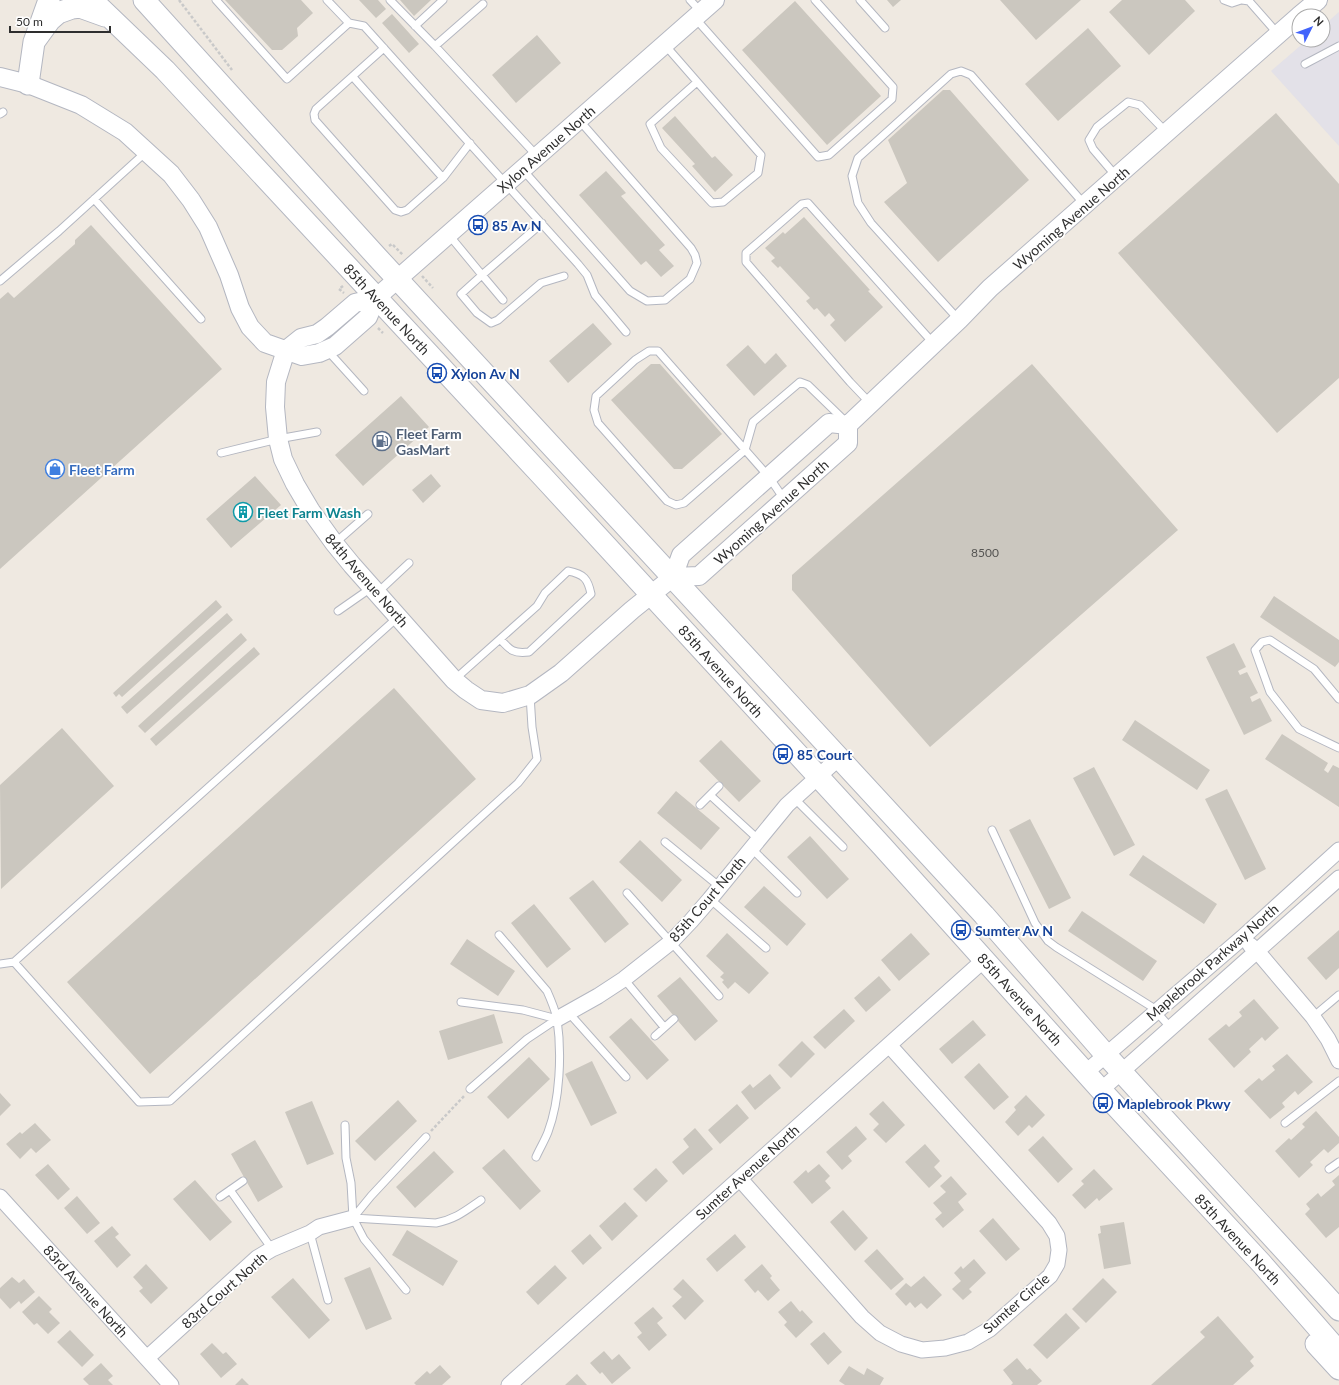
<svg xmlns="http://www.w3.org/2000/svg" width="1339" height="1385" font-family="Lato,sans-serif">
  <style>
    .industrial { fill: #e3e1e8 }
    .building { fill: #cbc7bf }
    .lines { fill: none; stroke-linecap: round; stroke-linejoin: round }
    .service-casing { stroke: #b4b7c1; stroke-width: 9 }
    .minor-casing { stroke: #b4b7c1; stroke-width: 17 }
    .tertiary-casing { stroke: #b4b7c1; stroke-width: 20 }
    .secondary-casing { stroke: #b4b7c1; stroke-width: 23 }
    .path { stroke: #c9c9c9; stroke-width: 2.5; stroke-dasharray: 3 2; stroke-linecap: butt }
    .service { stroke: #fff; stroke-width: 7 }
    .minor { stroke: #fff; stroke-width: 15 }
    .tertiary { stroke: #fff; stroke-width: 18 }
    .secondary { stroke: #fff; stroke-width: 21 }
    .labels { text-anchor: middle; dominant-baseline: central; stroke-width: 3.5; stroke-linejoin: round; paint-order: stroke }
    .number-label { font-size: 12px; fill: #555452 }
    .street-label { font-size: 14px; fill: #2e2e2e; stroke: #fff }
    .transit-label { font-size: 14px; font-weight: bold; fill: #164399; stroke: #fff; text-anchor: start }
    .service-label { font-size: 14px; font-weight: bold; fill: #4e5e75; stroke: #fff; text-anchor: start }
    .shop-label { font-size: 14px; font-weight: bold; fill: #366cbe; stroke: #fff; text-anchor: start }
    .culture-label { font-size: 14px; font-weight: bold; fill: #0d838f; stroke: #fff; text-anchor: start }
  </style>
  <rect width="100%" height="100%" fill="#efe9e1"/>
  <path class="industrial" d="M 1339,12 L 1339,146 L 1271,71 L 1307,40 L 1323,40 L 1323,26 Z"/>
  <path class="building" d="M 225,0 L 301,0 L 313,13 L 297,28 L 298,36 L 282,50 L 272,50 Z
    M 359,0 L 378,0 L 386,9 L 376,18 Z
    M 400,0 L 431,0 L 414,16 Z
    M 887,0 L 901,0 L 893,7 Z
    M 1000,0 L 1081,0 L 1036,40 Z
    M 1122,0 L 1185,0 L 1195,11 L 1149,55 L 1109,12 Z
    M 795,1 L 881,96 L 827,145 L 742,50 Z
    M 392,14 L 419,44 L 409,53 L 382,23 Z
    M 1088,28 L 1121,66 L 1058,121 L 1025,84 Z
    M 537,35 L 561,63 L 516,103 L 492,75 Z
    M 943,90 L 950,90 L 1029,180 L 938,262 L 884,202 L 907,183 L 888,140 Z
    M 1276,113 L 1339,184 L 1339,378 L 1277,433 L 1118,253 Z
    M 675,116 L 712,158 L 715,156 L 733,175 L 715,192 L 692,166 L 695,164 L 662,128 Z
    M 606,171 L 626,193 L 621,196 L 665,245 L 659,250 L 674,266 L 661,277 L 646,261 L 641,265 L 579,195 Z
    M 804,217 L 870,290 L 868,291 L 883,307 L 845,342 L 830,325 L 835,320 L 829,313 L 825,317 L 817,308 L 814,310 L 806,301 L 810,298 L 780,266 L 778,268 L 771,261 L 775,258 L 765,248 L 783,232 L 785,234 Z
    M 91,225 L 222,369 L 0,569 L 0,299 L 8,292 L 14,298 L 75,244 L 75,240 Z
    M 593,323 L 612,344 L 568,383 L 549,361 Z
    M 748,345 L 765,364 L 776,353 L 787,366 L 754,396 L 726,365 Z
    M 651,364 L 660,364 L 722,434 L 682,469 L 674,469 L 611,400 Z
    M 1032,364 L 1178,530 L 930,747 L 792,590 L 792,575 Z
    M 401,396 L 429,427 L 363,486 L 335,455 Z
    M 431,474 L 441,486 L 423,503 L 412,490 Z
    M 255,476 L 281,505 L 231,548 L 206,519 Z
    M 1274,596 L 1339,640 L 1339,662 L 1335,667 L 1260,617 Z
    M 216,600 L 222,607 L 122,697 L 119,694 L 116,697 L 113,693 Z
    M 227,613 L 233,620 L 127,714 L 121,707 Z
    M 241,633 L 247,640 L 145,733 L 138,726 Z
    M 1234,643 L 1246,667 L 1238,671 L 1240,675 L 1247,672 L 1258,693 L 1250,697 L 1252,702 L 1260,698 L 1272,721 L 1244,735 L 1206,657 Z
    M 254,647 L 260,654 L 156,746 L 150,739 Z
    M 394,688 L 476,779 L 150,1074 L 67,982 Z
    M 1135,720 L 1210,770 L 1197,790 L 1122,740 Z
    M 62,728 L 114,786 L 1,889 L 0,785 Z
    M 1282,734 L 1328,763 L 1324,770 L 1328,773 L 1333,765 L 1339,768 L 1339,807 L 1265,759 Z
    M 721,740 L 761,781 L 739,802 L 699,761 Z
    M 1094,767 L 1135,845 L 1114,856 L 1073,778 Z
    M 1227,789 L 1266,869 L 1245,880 L 1205,799 Z
    M 676,791 L 720,828 L 701,850 L 657,813 Z
    M 1030,819 L 1071,898 L 1049,909 L 1009,830 Z
    M 810,836 L 849,879 L 827,899 L 787,857 Z
    M 640,840 L 682,880 L 662,902 L 619,862 Z
    M 1143,855 L 1217,904 L 1204,924 L 1129,875 Z
    M 593,880 L 629,924 L 605,943 L 569,898 Z
    M 764,886 L 806,924 L 787,946 L 744,907 Z
    M 534,904 L 571,949 L 547,968 L 511,923 Z
    M 1082,911 L 1157,961 L 1143,981 L 1068,931 Z
    M 1339,930 L 1339,968 L 1326,980 L 1307,958 Z
    M 727,933 L 769,973 L 749,994 L 735,982 L 728,989 L 722,982 L 724,980 L 720,977 L 724,973 L 706,956 Z
    M 911,933 L 930,954 L 899,981 L 881,960 Z
    M 467,939 L 515,971 L 498,996 L 450,964 Z
    M 879,976 L 891,990 L 866,1012 L 854,998 Z
    M 680,977 L 718,1021 L 695,1041 L 657,996 Z
    M 1254,999 L 1279,1028 L 1265,1041 L 1262,1037 L 1249,1049 L 1251,1052 L 1234,1068 L 1208,1039 L 1226,1024 L 1229,1027 L 1242,1016 L 1239,1012 Z
    M 844,1009 L 855,1021 L 825,1049 L 813,1037 Z
    M 494,1014 L 503,1043 L 448,1060 L 439,1031 Z
    M 631,1018 L 669,1060 L 647,1080 L 609,1037 Z
    M 973,1020 L 986,1035 L 952,1064 L 939,1049 Z
    M 802,1041 L 815,1054 L 791,1078 L 778,1065 Z
    M 1287,1054 L 1313,1082 L 1298,1095 L 1295,1091 L 1282,1103 L 1285,1107 L 1270,1119 L 1244,1091 L 1259,1078 L 1262,1081 L 1275,1070 L 1272,1066 Z
    M 529,1057 L 550,1079 L 508,1119 L 487,1097 Z
    M 592,1061 L 617,1113 L 591,1126 L 565,1074 Z
    M 979,1063 L 1009,1097 L 994,1110 L 964,1077 Z
    M 770,1074 L 781,1088 L 755,1110 L 741,1092 L 750,1084 L 753,1088 Z
    M 0,1093 L 11,1105 L 0,1116 Z
    M 1026,1095 L 1045,1115 L 1032,1128 L 1029,1125 L 1018,1136 L 1005,1122 L 1016,1110 L 1014,1107 Z
    M 398,1100 L 417,1121 L 375,1161 L 355,1141 Z
    M 312,1101 L 334,1154 L 307,1165 L 285,1112 Z
    M 883,1101 L 905,1125 L 886,1143 L 873,1130 L 879,1124 L 869,1114 Z
    M 737,1104 L 749,1118 L 720,1144 L 708,1130 Z
    M 1316,1111 L 1339,1137 L 1339,1143 L 1328,1153 L 1324,1149 L 1310,1162 L 1313,1165 L 1299,1178 L 1275,1151 L 1289,1138 L 1291,1140 L 1305,1127 L 1302,1124 Z
    M 35,1123 L 51,1140 L 36,1153 L 31,1148 L 20,1159 L 6,1144 L 20,1132 L 22,1134 Z
    M 856,1126 L 867,1139 L 848,1156 L 852,1161 L 842,1170 L 826,1152 Z
    M 695,1128 L 713,1149 L 683,1175 L 672,1162 L 689,1147 L 683,1139 Z
    M 1043,1136 L 1073,1169 L 1058,1183 L 1028,1150 Z
    M 255,1140 L 283,1187 L 258,1202 L 231,1154 Z
    M 925,1144 L 940,1161 L 934,1167 L 942,1176 L 929,1188 L 905,1162 Z
    M 504,1149 L 541,1191 L 520,1210 L 482,1168 Z
    M 434,1151 L 454,1172 L 415,1208 L 396,1187 Z
    M 48,1164 L 70,1189 L 58,1200 L 35,1175 Z
    M 819,1164 L 830,1176 L 825,1181 L 831,1188 L 812,1204 L 793,1182 L 806,1170 L 808,1173 Z
    M 656,1168 L 668,1181 L 646,1202 L 633,1189 Z
    M 1094,1169 L 1113,1189 L 1099,1201 L 1097,1198 L 1085,1209 L 1072,1195 L 1084,1184 L 1081,1181 Z
    M 1339,1175 L 1339,1227 L 1326,1238 L 1305,1214 L 1310,1209 L 1306,1204 L 1318,1193 L 1321,1197 L 1335,1185 L 1332,1181 Z
    M 951,1176 L 967,1194 L 958,1202 L 964,1210 L 943,1228 L 935,1219 L 942,1213 L 933,1203 L 946,1192 L 940,1186 Z
    M 195,1180 L 232,1222 L 210,1241 L 173,1199 Z
    M 77,1196 L 100,1223 L 87,1234 L 64,1208 Z
    M 625,1202 L 638,1216 L 612,1241 L 599,1226 Z
    M 843,1210 L 868,1238 L 855,1251 L 830,1222 Z
    M 993,1218 L 1020,1249 L 1006,1261 L 979,1231 Z
    M 1124,1222 L 1131,1264 L 1104,1269 L 1098,1234 L 1101,1233 L 1100,1226 Z
    M 112,1226 L 119,1234 L 115,1237 L 131,1255 L 117,1268 L 94,1241 Z
    M 407,1230 L 458,1261 L 443,1286 L 392,1255 Z
    M 590,1234 L 602,1248 L 583,1265 L 571,1251 Z
    M 735,1234 L 746,1247 L 717,1272 L 706,1259 Z
    M 877,1249 L 904,1279 L 891,1290 L 864,1261 Z
    M 974,1259 L 986,1273 L 969,1289 L 972,1292 L 963,1300 L 952,1289 L 961,1281 L 954,1273 L 961,1266 L 963,1269 Z
    M 146,1264 L 168,1288 L 151,1304 L 139,1291 L 143,1288 L 133,1277 Z
    M 762,1264 L 772,1276 L 770,1278 L 780,1290 L 768,1301 L 758,1290 L 755,1293 L 744,1280 Z
    M 555,1265 L 567,1278 L 538,1305 L 526,1292 Z
    M 370,1267 L 392,1319 L 366,1330 L 344,1278 Z
    M 924,1276 L 942,1295 L 927,1309 L 921,1303 L 915,1308 L 910,1302 L 906,1306 L 895,1294 L 906,1283 L 911,1287 Z
    M 12,1277 L 19,1283 L 24,1279 L 35,1292 L 21,1304 L 19,1301 L 10,1309 L 0,1298 L 0,1288 Z
    M 293,1278 L 330,1320 L 309,1339 L 271,1297 Z
    M 1103,1278 L 1117,1292 L 1086,1323 L 1072,1309 Z
    M 683,1279 L 704,1301 L 685,1320 L 672,1306 L 682,1297 L 673,1289 Z
    M 39,1296 L 52,1309 L 49,1312 L 60,1323 L 48,1334 L 37,1323 L 34,1325 L 22,1312 Z
    M 791,1301 L 800,1312 L 802,1310 L 813,1322 L 796,1338 L 784,1325 L 787,1322 L 778,1312 Z
    M 653,1307 L 663,1318 L 657,1323 L 667,1335 L 649,1351 L 637,1337 L 642,1333 L 634,1323 Z
    M 1066,1313 L 1080,1328 L 1047,1359 L 1033,1345 Z
    M 1218,1316 L 1254,1357 L 1250,1361 L 1254,1366 L 1233,1385 L 1151,1385 L 1205,1337 L 1200,1332 Z
    M 70,1330 L 94,1355 L 82,1367 L 57,1342 Z
    M 824,1332 L 842,1352 L 828,1365 L 810,1344 Z
    M 212,1343 L 223,1354 L 226,1352 L 237,1364 L 221,1378 L 200,1354 Z
    M 604,1351 L 612,1360 L 619,1354 L 631,1368 L 612,1384 L 602,1372 L 600,1374 L 590,1363 Z
    M 1017,1358 L 1027,1370 L 1030,1368 L 1042,1381 L 1037,1385 L 1011,1385 L 1013,1383 L 1003,1370 Z
    M 101,1363 L 113,1376 L 108,1380 L 113,1385 L 89,1385 L 83,1379 Z
    M 440,1365 L 451,1377 L 442,1385 L 416,1385 L 414,1383 L 427,1371 L 430,1374 Z
    M 849,1366 L 864,1375 L 867,1368 L 884,1378 L 880,1385 L 845,1385 L 839,1381 Z
    M 577,1374 L 587,1385 L 565,1385 Z
    M 242,1378 L 249,1385 L 235,1385 Z"/>
  <g class="lines">
    <g class="service-casing">
      <path id="service" d="M 216,0 L 287,79 L 349,23
        M 327,0 L 349,23 L 364,26 L 578,264 L 587,275 L 595,295 L 626,332
        M 390,0 L 435,46
        M 690,0 L 701,12
        M 860,0 L 885,28
        M 1224,0 L 1232,3 L 1241,0
        M 1242,0 L 1249,1 L 1278,34
        M 483,4 L 435,46 L 538,157
        M 695,18 L 818,157 L 829,155 L 892,99 L 893,87 L 815,0
        M 415,26 L 443,0
        M 665,45 L 761,155 L 758,173 L 723,202 L 712,203 L 661,148 L 650,124 L 697,82
        M 384,48 L 316,109 L 314,114 L 315,120 L 395,210 L 401,212 L 407,210 L 443,178 L 470,143
        M 1305,64 L 1339,46
        M 353,77 L 443,178
        M 0,114 L 3,112
        M 523,170 L 630,291 L 647,301 L 665,300 L 690,279 L 697,263 L 695,255 L 691,248 L 579,120
        M 1116,176 L 1093,149 L 1089,140 L 1097,127 L 1128,102 L 1140,105 L 1167,133
        M 94,199 L 201,319
        M 449,235 L 482,275 L 542,223
        M 0,281 L 59,231 L 147,151
        M 503,300 L 482,275 L 461,294 L 477,313 L 491,323 L 498,320 L 541,283 L 564,276
        M 959,320 L 871,223 L 858,203 L 852,176 L 858,158 L 951,74 L 961,71 L 971,75 L 1085,205
        M 327,350 L 364,391
        M 870,403 L 850,382 L 746,262 L 746,253 L 802,204 L 808,203 L 934,344
        M 221,453 L 278,439 L 317,432
        M 784,499 L 769,477 L 658,351 L 649,351 L 635,360 L 596,396 L 594,410 L 598,423 L 667,501 L 676,505 L 684,503 L 745,450 L 753,422 L 800,382 L 808,385 L 844,420
        M 335,543 L 368,514
        M 377,593 L 409,563
        M 338,611 L 371,588
        M 398,617 L 14,962 L 139,1102 L 170,1101 L 518,783 L 537,759 L 532,727 L 530,695
        M 454,680 L 537,606 L 545,593 L 568,571 C 584,574 588,579 591,594 L 529,652 C 513,654 510,650 500,639
        M 1339,699 L 1314,669 L 1270,640 L 1262,642 L 1255,650 L 1270,692 L 1299,729 L 1339,748
        M 710,795 L 759,840
        M 794,798 L 843,847
        M 700,805 L 719,786
        M 992,830 L 1035,923 L 1048,941 L 1056,947 L 1152,1007 L 1170,1027
        M 665,842 L 720,887
        M 752,849 L 797,893
        M 627,893 L 719,996
        M 710,899 L 766,948
        M 499,935 L 547,991 C 551,1000 555,1009 557,1019 C 562,1053 560,1100 548,1132 C 545,1140 540,1148 536,1157
        M 0,964 L 14,962
        M 624,979 L 664,1027
        M 461,1002 L 523,1010 L 557,1019
        M 568,1012 L 626,1077
        M 1313,1017 L 1339,995
        M 655,1036 L 674,1019
        M 470,1089 L 527,1039 L 557,1019
        M 1285,1123 L 1339,1081
        M 345,1125 L 346,1158 L 351,1183 L 353,1218 L 364,1239 L 406,1290
        M 1329,1169 L 1339,1162
        M 230,1190 L 272,1249
        M 220,1197 L 243,1181
        M 353,1218 L 436,1223 C 456,1219 465,1211 481,1200
        M 353,1218 L 371,1196 L 426,1137
        M 310,1233 L 328,1300"/>
    </g>
    <g class="minor-casing">
      <path id="minor" d="M 1250,945 L 1257,951 L 1313,1017 L 1328,1039 L 1339,1061
        M 557,1019 L 598,996 L 624,979 L 671,942 L 691,921 L 710,899 L 787,805 L 840,757
        M 1085,1073 L 1242,938 L 1339,850
        M 1101,1090 L 1339,878
        M 740,1179 L 862,1317 L 880,1333 L 901,1344 L 922,1350 L 945,1348 L 968,1342 L 990,1329 L 1050,1276 L 1057,1264 L 1059,1250 L 1057,1236 L 1049,1223 L 889,1045
        M 0,1197 L 171,1385
        M 147,1358 L 257,1258 L 272,1249 L 310,1233 L 319,1227 L 353,1218
        M 509,1385 L 985,959"/>
    </g>
    <g class="tertiary-casing">
      <path id="tertiary" d="M 1299,16 L 1318,0
        M 0,77 L 28,84 L 81,105 L 125,132 L 171,174 L 191,200 L 208,227 L 229,275 L 240,308 L 250,327 L 265,343 L 302,356 L 319,353 L 335,346 L 368,317 L 376,298 L 715,0
        M 286,350 L 276,382 L 275,407 L 278,439 L 283,459 L 295,484 L 311,511 L 334,543 L 352,565 L 454,680 L 466,690 L 481,700 L 503,703 L 530,695 L 561,673 L 632,610 L 673,577 L 681,555 L 829,423 L 848,425
        M 286,350 L 301,338 L 317,334 L 327,327 L 355,303 L 376,298
        M 673,577 L 699,576 L 848,443 L 848,425 L 959,320 L 990,288 L 1299,16"/>
    </g>
    <g class="secondary-casing">
      <path id="secondary" d="M 92,0 L 165,70 L 544,478 L 882,846 L 1101,1090 L 1262,1264 L 1339,1352
        M 144,0 L 377,257 L 984,915 L 1106,1055 L 1339,1310
        M 34,42 L 50,20 L 58,13 L 72,8 L 80,7 L 105,16
        M 28,84 L 34,42 L 49,0
        M 1316,1344 L 1339,1369"/>
    </g>
    <path class="path" d="M 179,0 L 232,70
      M 389,246 L 392,244 L 403,255
      M 422,276 L 433,288
      M 343,286 L 339,289 L 344,293
      M 378,328 L 383,333
      M 431,1131 L 465,1095"/>
    <use href="#service" class="service"/>
    <use href="#minor" class="minor"/>
    <use href="#tertiary" class="tertiary"/>
    <use href="#secondary" class="secondary"/>
  </g>
  <defs>
    <g id="bus-ring" transform="scale(1)"><circle r="9.5" fill="#fff" stroke="#1a4fb4" stroke-width="1.5"/><path d="M-5-6H5V4H4V6H2V4H-2V6H-4V4H-5ZM-3.5-4V0h7V-4ZM-3.5 1.2v1.5H-2V1.2ZM2 1.2v1.5H3.5V1.2Z" fill="#1a4fb4"/></g>
    <g id="fuel-ring" transform="scale(1)"><circle r="9.5" fill="#fff" stroke="#5c6f8a" stroke-width="1.5"/><path d="M-5.5-6h7V0h2V4h1.3V-2.5L3-4.5l.8-.8L6-3V5H2.5V1h-1V6h-7ZM-4.2-4.7v3.2H.2V-4.7Z" fill="#5c6f8a"/></g>
    <g id="shop-ring" transform="scale(1)"><circle r="9.5" fill="#fff" stroke="#3f7fe0" stroke-width="1.5"/><path d="M-5-2.5h2.3a2.7 3.5 0 0 1 5.4 0H5L5.5 6h-11ZM-1.5-2.5h3a1.5 2.3 0 0 0-3 0Z" fill="#3f7fe0"/></g>
    <g id="building-ring" transform="scale(1)"><circle r="9.5" fill="#fff" stroke="#0f9aa8" stroke-width="1.5"/><path d="M-4-6H4V6H1V3H-1V6H-4ZM-2.5-4.3h1.7v1.8h-1.7ZM.8-4.3h1.7v1.8H.8ZM-2.5-1h1.7V.8h-1.7ZM.8-1h1.7V.8H.8Z" fill="#0f9aa8"/></g>
  </defs>
  <g fill-rule="evenodd">
    <use href="#bus-ring" x="478" y="225"/>
    <use href="#bus-ring" x="437" y="373"/>
    <use href="#fuel-ring" x="382" y="441"/>
    <use href="#shop-ring" x="55" y="469"/>
    <use href="#building-ring" x="243" y="512"/>
    <use href="#bus-ring" x="783" y="754"/>
    <use href="#bus-ring" x="961" y="930"/>
    <use href="#bus-ring" x="1103" y="1103"/>
  </g>
  <g class="labels">
    <g class="number-label">
      <text x="985" y="552">8500</text>
    </g>
    <g class="street-label">
      <text transform="translate(546 149) rotate(-41)">Xylon Avenue North</text>
      <text transform="translate(1071 218) rotate(-41)">Wyoming Avenue North</text>
      <text transform="translate(387 309) rotate(47)">85th Avenue North</text>
      <text transform="translate(771 512) rotate(-42)">Wyoming Avenue North</text>
      <text transform="translate(367 580) rotate(49)">84th Avenue North</text>
      <text transform="translate(721 671) rotate(48)">85th Avenue North</text>
      <text transform="translate(707 899) rotate(-49)">85th Court North</text>
      <text transform="translate(1212 962) rotate(-41)">Maplebrook Parkway North</text>
      <text transform="translate(1020 999) rotate(48)">85th Avenue North</text>
      <text transform="translate(747 1172) rotate(-42)">Sumter Avenue North</text>
      <text transform="translate(1238 1239) rotate(47)">85th Avenue North</text>
      <text transform="translate(224 1290) rotate(-41)">83rd Court North</text>
      <text transform="translate(86 1291) rotate(48)">83rd Avenue North</text>
      <text transform="translate(1016 1303) rotate(-41)">Sumter Circle</text>
    </g>
    <g class="transit-label">
      <text x="492" y="225">85 Av N</text>
      <text x="451" y="373">Xylon Av N</text>
      <text x="797" y="754">85 Court</text>
      <text x="975" y="930">Sumter Av N</text>
      <text x="1117" y="1103">Maplebrook Pkwy</text>
    </g>
    <g class="service-label">
      <text x="396" y="433">Fleet Farm<tspan x="396" dy="16">GasMart</tspan></text>
    </g>
    <g class="shop-label">
      <text x="69" y="469">Fleet Farm</text>
    </g>
    <g class="culture-label">
      <text x="257" y="512">Fleet Farm Wash</text>
    </g>
  </g>
  <g transform="translate(1311 28) rotate(48)"><circle r="19" fill="#ffffff" stroke="#ababab"/>
  <path d="M0-3L7 15L0 10L-7 15Z" fill="#4264fb"/>
  <text y="-6" font-size="11" font-weight="bold" text-anchor="middle" fill="#2e2e2e">N</text>
  </g>
  <path d="M10 26v6h100v-6" fill="none" stroke="#2e2e2e" stroke-width="2"/>
  <text x="16" y="26" font-size="12" fill="#2e2e2e" stroke="#ffffff" stroke-width="3" paint-order="stroke">50 m</text>
</svg>
